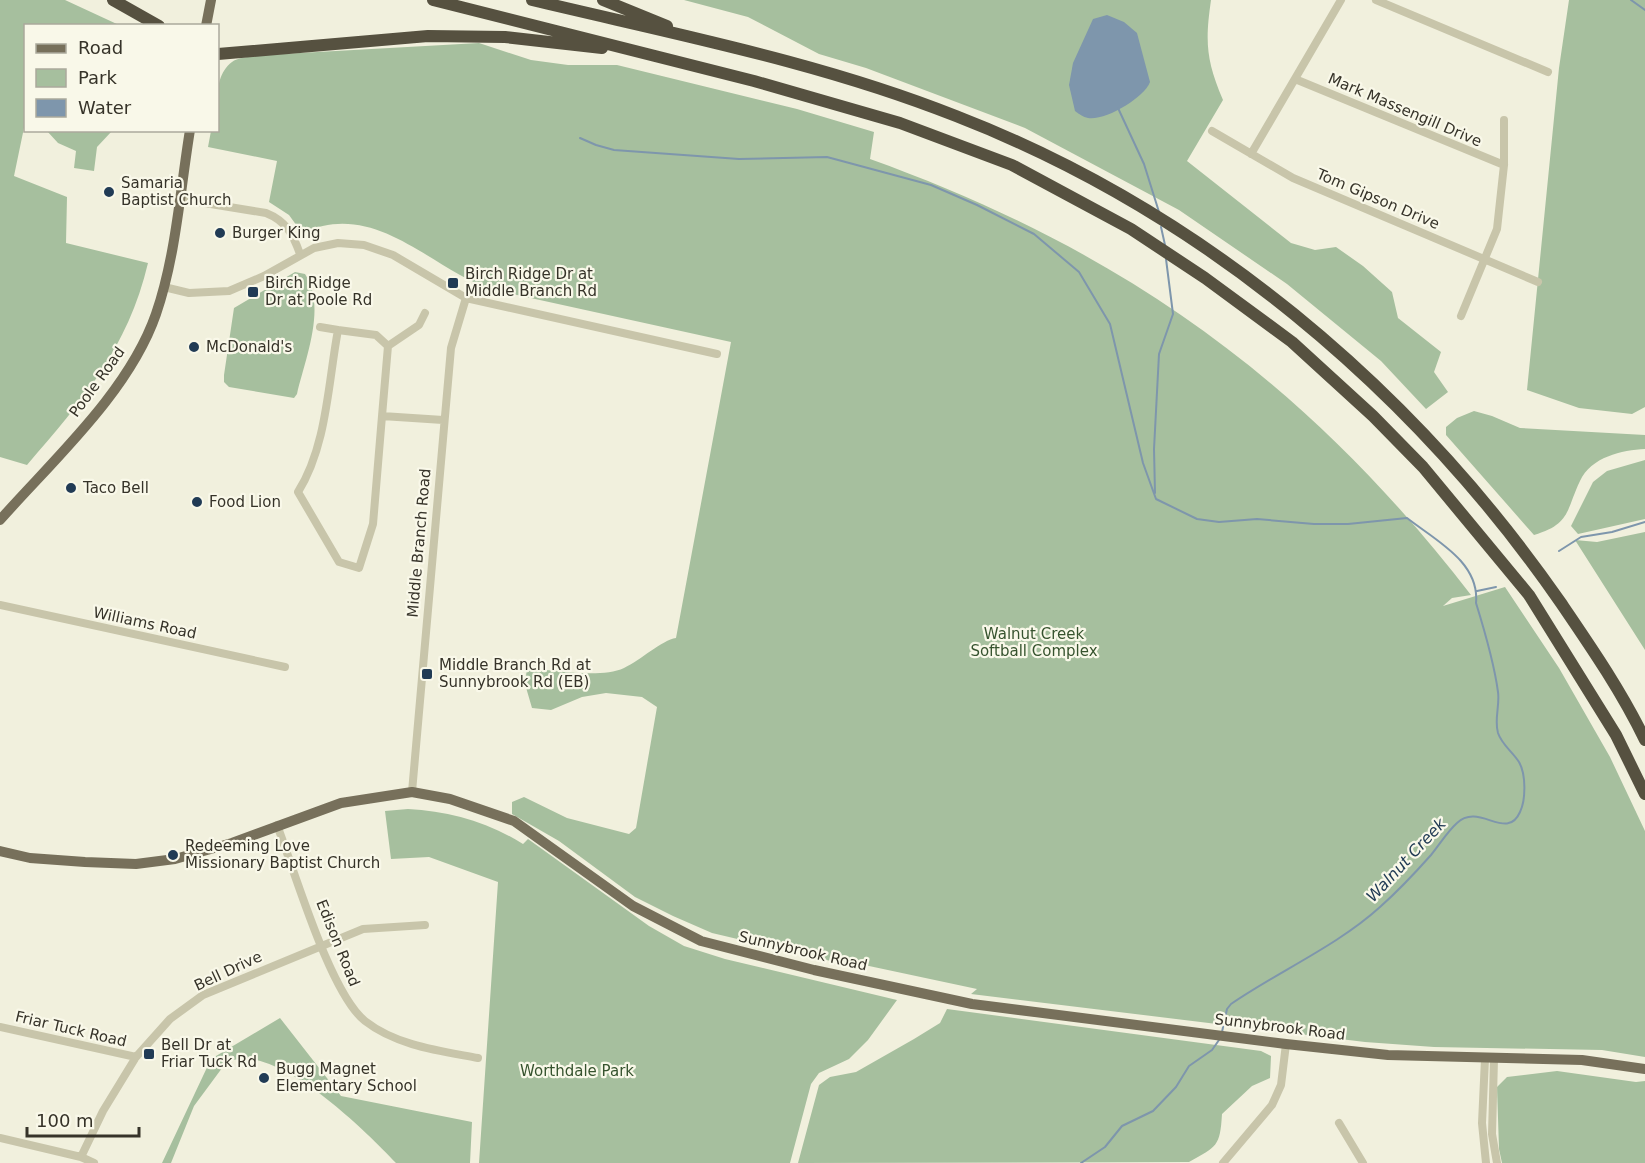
<svg xmlns="http://www.w3.org/2000/svg" width="1645" height="1163" font-family="'DejaVu Sans',sans-serif">
  <style>
    .green { fill: #a6bf9e }
    .water { fill: #7e96ac }
    .lines { fill: none; stroke-linecap: round; stroke-linejoin: round }
    .stream { stroke: #7e96ac; stroke-width: 2 }
    .minor { stroke: #c8c5aa; stroke-width: 8 }
    .major { stroke: #77705b; stroke-width: 10 }
    .highway { stroke: #565140; stroke-width: 12 }
    .poi-dot { fill: #213b55; stroke: #f9f8e9; stroke-width: 2 }
    .labels { text-anchor: middle; dominant-baseline: central; stroke-width: 4.5; stroke-linejoin: round; paint-order: stroke }
    .street-label { font-size: 15px; fill: #363329; stroke: #f9f8e9 }
    .poi-label { font-size: 15px; fill: #363329; stroke: #f9f8e9; text-anchor: start }
    .park-label { font-size: 15px; fill: #36532e; stroke: #f9f8e9 }
    .water-label { font-size: 16px; font-style: italic; fill: #213b55; stroke: #f9f8e9 }
  </style>
  <rect width="100%" height="100%" fill="#f1f0dd"/>
  <path class="green" d="M 0,0 L 65,0 L 119,25 L 26,26 L 25,123 L 14,176 L 67,197 L 66,243 L 148,263 C 128,348 82,401 27,465 L 0,457 Z
    M 684,0 L 1211,0 C 1205,42 1206,60 1223,100 L 1187,161 L 1291,243 L 1315,250 L 1336,247 L 1363,266 L 1392,292 L 1398,318 L 1441,352 L 1434,372 L 1448,392 L 1426,409 L 1381,361 L 1287,284 L 1179,210 L 1025,128 L 866,68 L 819,54 L 748,17 Z
    M 1569,0 L 1645,0 L 1645,407 L 1632,414 L 1579,408 L 1527,390 L 1559,68 Z
    M 479,43 L 531,60 L 568,65 L 617,65 L 797,109 L 874,132 L 870,159 C 1123,250 1306,381 1471,595 L 1452,598 L 1443,606 L 1505,587 L 1559,668 L 1610,757 L 1645,831 L 1645,1057 L 1602,1050 L 1434,1047 L 1365,1042 L 971,994 L 977,989 L 855,963 L 852,966 L 712,933 L 673,916 L 635,897 L 559,841 L 512,814 L 512,802 L 524,797 L 567,818 L 629,834 L 636,828 L 657,707 L 642,697 L 606,693 L 582,697 L 551,710 L 532,708 L 525,684 L 527,668 C 554,670 600,679 624,668 C 641,660 662,640 676,638 L 731,342 L 490,289 C 480,284 470,281 460,275 C 410,247 363,205 302,233 L 289,215 L 269,202 L 277,161 L 208,147 L 211,131 L 218,130 C 218,109 212,77 232,62 C 239,57 255,56 264,55 Z
    M 47,131 L 112,131 L 97,147 L 94,171 L 74,168 L 76,151 L 58,143 Z
    M 295,272 L 305,274 C 327,307 305,359 297,394 L 294,398 L 229,387 L 224,382 L 224,375 L 234,308 Z
    M 1474,411 L 1492,416 L 1520,428 L 1645,435 L 1645,449 C 1622,450 1591,457 1580,481 C 1566,510 1571,524 1534,535 L 1446,435 L 1446,427 L 1457,418 Z
    M 1645,460 L 1645,519 L 1578,534 L 1571,526 L 1593,482 L 1607,471 Z
    M 1645,532 L 1645,650 L 1575,540 L 1597,542 Z
    M 408,809 C 449,811 488,822 523,844 L 528,839 L 649,926 L 684,946 L 725,959 L 897,1000 L 868,1040 L 849,1059 L 819,1073 L 811,1084 L 790,1163 L 479,1163 L 498,882 L 429,857 L 391,859 L 385,811 Z
    M 947,1009 L 1261,1051 L 1271,1056 L 1270,1078 L 1252,1086 L 1222,1114 C 1220,1147 1217,1146 1189,1162 L 798,1163 L 819,1085 L 830,1077 L 856,1072 L 914,1039 L 940,1023 Z
    M 280,1018 L 341,1096 L 472,1122 L 470,1163 L 396,1163 C 364,1129 302,1070 256,1060 C 247,1058 236,1060 228,1060 L 194,1106 L 171,1163 L 162,1163 L 211,1059 Z
    M 1557,1071 L 1636,1082 L 1645,1081 L 1645,1163 L 1502,1163 L 1499,1149 L 1497,1087 L 1507,1077 Z"/>
  <path class="water" d="M 1107,15 L 1124,22 L 1137,33 L 1150,82 C 1144,98 1105,121 1088,118 C 1083,117 1079,114 1075,111 L 1069,85 L 1073,63 L 1093,19 Z"/>
  <g class="lines">
    <path class="stream" d="M 1631,0 L 1645,10
      M 1118,108 L 1144,164 L 1159,212
      M 580,138 L 596,145 L 614,150 L 739,159 L 827,157 L 931,185 L 977,205 L 1034,234 L 1079,272 L 1110,324 L 1143,463 L 1156,499 L 1197,519 L 1219,522 L 1257,519 L 1314,524 L 1348,524 L 1407,518 C 1435,540 1480,562 1476,603 C 1485,632 1494,662 1498,692 C 1500,705 1494,720 1498,733 C 1502,745 1512,751 1519,762 C 1526,774 1526,800 1520,812 C 1507,842 1479,802 1457,823 C 1447,832 1440,844 1431,855 C 1415,873 1398,891 1380,907 C 1337,946 1279,971 1231,1004 L 1227,1009 L 1222,1032
      M 1161,227 L 1165,245
      M 1155,493 L 1154,449 L 1159,354 L 1173,314 L 1166,259
      M 1559,551 L 1581,537 L 1612,532 L 1645,522
      M 1477,591 L 1496,587
      M 1081,1163 L 1105,1147 L 1122,1126 L 1153,1111 L 1176,1087 L 1189,1066 L 1212,1050 L 1219,1040"/>
    <path class="minor" d="M 1376,0 L 1548,72
      M 1295,79 L 1504,165
      M 1212,131 L 1293,178 L 1538,282
      M 1251,154 L 1341,0
      M 180,199 L 266,213 C 286,221 293,234 300,254
      M 164,287 L 189,293 L 229,291 L 264,276 L 314,248 L 338,243 L 364,245 L 393,255 L 466,298 L 717,354
      M 1461,316 L 1497,229 L 1504,165 L 1504,120
      M 320,327 L 338,330
      M 388,346 L 419,325 L 425,313
      M 382,416 L 373,524 L 359,568 L 339,562 L 298,492 C 327,446 328,383 338,330 L 376,335 L 388,346 L 382,416 L 443,420
      M 0,605 L 285,667
      M 412,792 L 451,348 L 466,298
      M 277,825 C 295,872 330,993 365,1021 C 397,1046 441,1051 478,1058
      M 0,1027 L 136,1057
      M 1485,1059 L 1482,1123 L 1486,1163
      M 1494,1059 L 1492,1134 L 1497,1163
      M 1339,1123 L 1363,1163
      M 0,1138 L 81,1157 L 94,1163
      M 81,1157 L 103,1111 L 136,1057 L 170,1019 L 203,995 L 363,929 L 425,925
      M 1223,1163 L 1272,1105 L 1281,1085 L 1286,1044"/>
    <path class="major" d="M 206,26 L 211,0
      M 0,520 C 53,460 129,392 156,314 C 176,256 180,191 190,130
      M 0,851 L 30,858 L 85,862 L 136,864 L 175,859 L 232,843 L 341,803 L 412,792 L 450,799 L 514,821 L 633,906 L 701,941 L 814,970 L 972,1004 L 1286,1044 L 1388,1055 L 1582,1060 L 1645,1069"/>
    <path class="highway" d="M 113,0 L 159,26
      M 433,0 L 754,81 L 900,123 L 1012,165 L 1131,229 L 1205,278 L 1292,342 L 1373,416 L 1423,467 L 1529,595 L 1616,735 L 1645,794
      M 532,0 C 674,34 820,62 956,116 C 1201,211 1412,388 1561,603 C 1591,647 1622,692 1645,740
      M 603,0 L 667,26
      M 218,54 L 428,36 L 505,37 L 602,48"/>
  </g>
  <g class="poi-dot">
    <circle cx="109" cy="192" r="6"/>
    <circle cx="220" cy="233" r="6"/>
    <rect x="447" y="277" width="12" height="12" rx="3"/>
    <rect x="247" y="286" width="12" height="12" rx="3"/>
    <circle cx="194" cy="347" r="6"/>
    <circle cx="71" cy="488" r="6"/>
    <circle cx="197" cy="502" r="6"/>
    <rect x="421" y="668" width="12" height="12" rx="3"/>
    <circle cx="173" cy="855" r="6"/>
    <rect x="143" y="1048" width="12" height="12" rx="3"/>
    <circle cx="264" cy="1078" r="6"/>
  </g>
  <g class="labels">
    <g class="street-label">
      <text transform="translate(1405 110) rotate(23)">Mark Massengill Drive</text>
      <text transform="translate(1378 199) rotate(23)">Tom Gipson Drive</text>
      <text transform="translate(97 382) rotate(-54)">Poole Road</text>
      <text transform="translate(419 543) rotate(-85)">Middle Branch Road</text>
      <text transform="translate(145 623) rotate(12)">Williams Road</text>
      <text transform="translate(338 943) rotate(68)">Edison Road</text>
      <text transform="translate(803 951) rotate(13)">Sunnybrook Road</text>
      <text transform="translate(228 971) rotate(-25)">Bell Drive</text>
      <text transform="translate(1280 1027) rotate(7)">Sunnybrook Road</text>
      <text transform="translate(71 1029) rotate(13)">Friar Tuck Road</text>
    </g>
    <g class="poi-label">
      <text x="121" y="183">Samaria<tspan x="121" dy="17">Baptist Church</tspan></text>
      <text x="232" y="233">Burger King</text>
      <text x="465" y="274">Birch Ridge Dr at<tspan x="465" dy="17">Middle Branch Rd</tspan></text>
      <text x="265" y="283">Birch Ridge<tspan x="265" dy="17">Dr at Poole Rd</tspan></text>
      <text x="206" y="347">McDonald's</text>
      <text x="83" y="488">Taco Bell</text>
      <text x="209" y="502">Food Lion</text>
      <text x="439" y="665">Middle Branch Rd at<tspan x="439" dy="17">Sunnybrook Rd (EB)</tspan></text>
      <text x="185" y="846">Redeeming Love<tspan x="185" dy="17">Missionary Baptist Church</tspan></text>
      <text x="161" y="1045">Bell Dr at<tspan x="161" dy="17">Friar Tuck Rd</tspan></text>
      <text x="276" y="1069">Bugg Magnet<tspan x="276" dy="17">Elementary School</tspan></text>
    </g>
    <g class="park-label">
      <text x="1034" y="634">Walnut Creek<tspan x="1034" dy="17">Softball Complex</tspan></text>
      <text x="577" y="1071">Worthdale Park</text>
    </g>
    <g class="water-label">
      <text transform="translate(1406 860) rotate(-47)">Walnut Creek</text>
    </g>
  </g>
  <rect x="24" y="24" width="195" height="108" fill="#f9f8e9" stroke="#aba99c" stroke-width="1.5"/>
  <rect x="36" y="44" width="30" height="9" fill="#77705b" stroke="#aba99c" stroke-width="1.5"/>
  <text x="78" y="54" font-size="18" fill="#363329">Road</text>
  <rect x="36" y="69" width="30" height="18" fill="#a6bf9e" stroke="#aba99c" stroke-width="1.5"/>
  <text x="78" y="84" font-size="18" fill="#363329">Park</text>
  <rect x="36" y="99" width="30" height="18" fill="#7e96ac" stroke="#aba99c" stroke-width="1.5"/>
  <text x="78" y="114" font-size="18" fill="#363329">Water</text>
  <path d="M27 1127v9h112v-9" fill="none" stroke="#363329" stroke-width="3"/>
  <text x="36" y="1127" font-size="18" fill="#363329" stroke="#f9f8e9" stroke-width="4.5" paint-order="stroke">100 m</text>
</svg>
